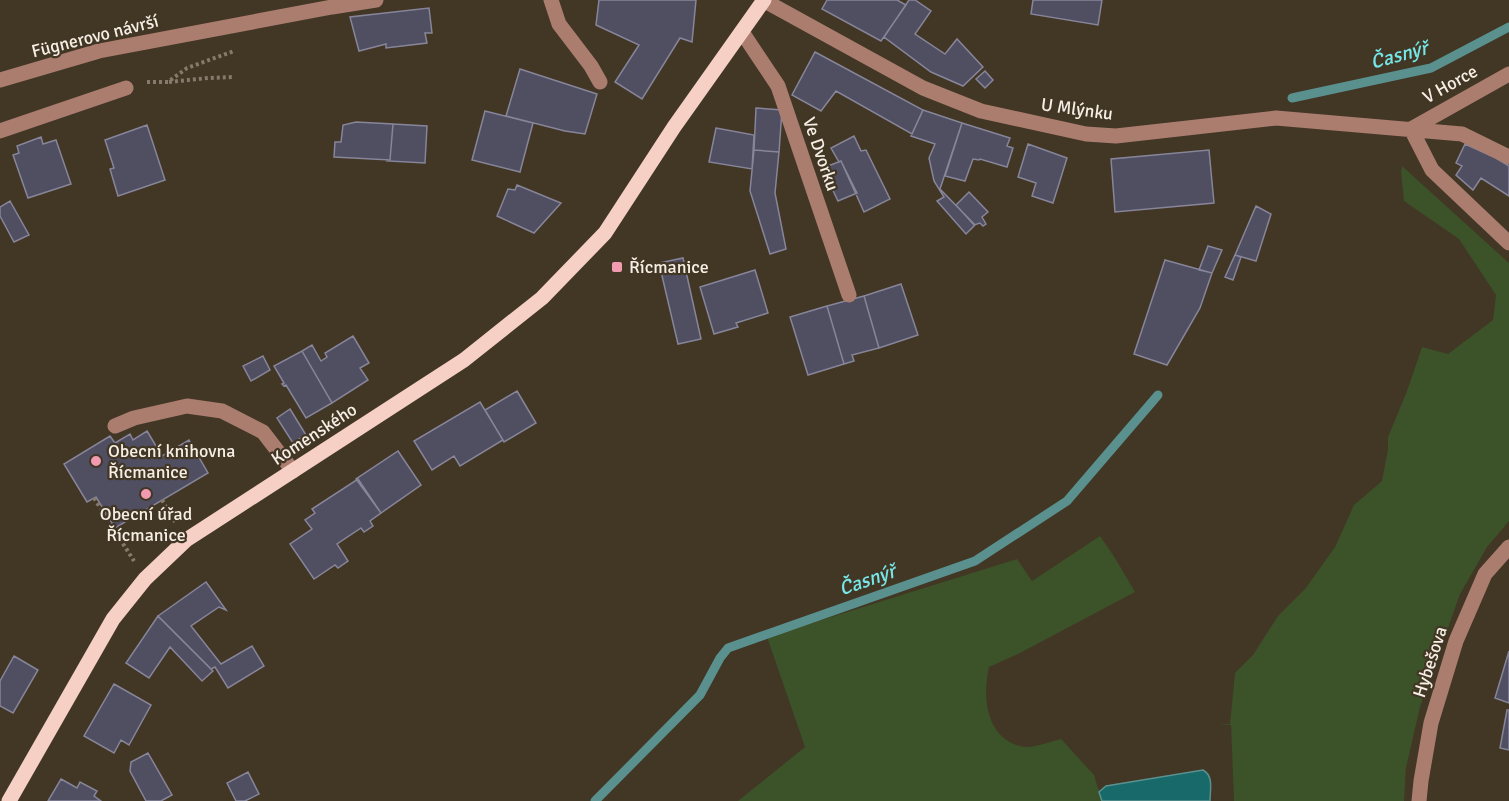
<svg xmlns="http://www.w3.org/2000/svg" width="1509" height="801" font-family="Signika,sans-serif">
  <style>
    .green { fill: #3c5228 }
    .water { fill: #17696a; stroke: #5a918f; stroke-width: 1.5 }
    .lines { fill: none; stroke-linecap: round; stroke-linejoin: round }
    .stream { stroke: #5a918f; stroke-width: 9 }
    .building { fill: #504e61; stroke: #87859a; stroke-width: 1.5 }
    .path { stroke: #857a6c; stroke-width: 4; stroke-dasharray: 3 3; stroke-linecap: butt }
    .minor { stroke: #aa7d6f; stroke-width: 15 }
    .major { stroke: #f6d0c4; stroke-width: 15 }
    .poi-dot { fill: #f29aaf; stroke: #423625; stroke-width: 2 }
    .labels { text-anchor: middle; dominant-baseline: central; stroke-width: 4.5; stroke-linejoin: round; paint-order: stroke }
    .street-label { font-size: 18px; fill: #f7efe5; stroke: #423625 }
    .poi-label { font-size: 18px; fill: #f7efe5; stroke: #423625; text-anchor: start }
    .water-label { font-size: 20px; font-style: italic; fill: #75e7e8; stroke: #423625 }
  </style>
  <rect width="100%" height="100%" fill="#423625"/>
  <path class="green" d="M 1402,166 L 1509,263 L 1509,521 L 1487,547 L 1460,594 L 1420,707 L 1406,768 L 1404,801 L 1234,801 L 1231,725 L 1218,725 L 1230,724 L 1235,673 L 1253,655 L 1278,616 L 1305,589 L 1335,547 L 1354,505 L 1382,481 L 1388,449 L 1388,437 L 1407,391 L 1422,347 L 1448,354 L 1493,320 L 1496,295 L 1459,239 L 1404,201 L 1401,173 Z
    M 1084,516 C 1105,540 1119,564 1135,592 L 1020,653 L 989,667 C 982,698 986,740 1024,747 C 1035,748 1051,741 1061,739 L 1094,775 L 1102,801 L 738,801 L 805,747 L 767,637 L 1017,559 L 1032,581 L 1100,536 Z"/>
  <path class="water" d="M 1203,770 C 1214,776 1210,790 1210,801 L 1102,801 L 1099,792 L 1106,786 Z"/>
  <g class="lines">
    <path class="stream" d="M 1292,98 L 1431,68 L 1509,27
      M 595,801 L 700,695 L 720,658 L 728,648 L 975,561 L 1067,501 L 1158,395"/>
  </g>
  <path class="building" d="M 599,0 L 696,0 L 692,42 L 680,38 L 642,99 L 615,82 L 639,45 L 596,25 Z
    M 827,0 L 897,0 L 906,5 L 881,41 L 822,9 Z
    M 909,0 L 915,0 L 931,11 L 915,34 L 945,54 L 957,39 L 983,67 L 963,86 L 931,72 L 884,37 Z
    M 1033,0 L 1102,0 L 1098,25 L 1031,14 Z
    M 429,8 L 432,33 L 425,33 L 427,43 L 386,48 L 386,44 L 359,51 L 350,17 Z
    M 815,52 L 923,110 L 912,134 L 836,91 L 821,111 L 792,95 Z
    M 520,69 L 597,94 L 585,134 L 565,131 L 506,116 Z
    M 985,71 L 993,80 L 985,88 L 976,79 Z
    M 756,108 L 782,110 L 779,152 L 754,150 Z
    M 923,110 L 962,123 L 940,189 L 975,225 L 966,234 L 937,201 L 944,197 L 934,181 L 929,158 L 935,144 L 911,136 Z
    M 485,111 L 533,123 L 520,172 L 472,160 Z
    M 356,122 L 393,124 L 390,160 L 334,157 L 335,142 L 341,142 L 343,125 Z
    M 962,123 L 1010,138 L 1007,146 L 1013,148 L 1007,167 L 980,159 L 979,160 L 973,159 L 965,181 L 945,176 Z
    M 393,124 L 427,126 L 425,163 L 388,161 L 390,160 Z
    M 147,125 L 165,180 L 118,196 L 110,169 L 114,168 L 105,140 Z
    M 716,128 L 754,135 L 752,169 L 709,162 Z
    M 854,136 L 861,151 L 866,150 L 890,199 L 864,212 L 841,161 L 839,162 L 831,148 Z
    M 41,137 L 43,144 L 56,140 L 71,184 L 28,198 L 13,155 L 19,153 L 17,146 Z
    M 1028,144 L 1067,158 L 1053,203 L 1032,196 L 1036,183 L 1018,177 Z
    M 1465,144 L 1496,158 L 1509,166 L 1509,196 L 1481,178 L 1473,190 L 1456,175 L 1462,166 L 1456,163 Z
    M 754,150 L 779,152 L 775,193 L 786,249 L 770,254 L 750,191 Z
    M 1209,150 L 1214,203 L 1115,212 L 1111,159 Z
    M 841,161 L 857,193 L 838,201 L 821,165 L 826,162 L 828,166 Z
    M 517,185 L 561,203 L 534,233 L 497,216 L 508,189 L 515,190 Z
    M 969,192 L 988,212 L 982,217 L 986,224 L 983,226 L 980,223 L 974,225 L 956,205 Z
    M 10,201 L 29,235 L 14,242 L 0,216 L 0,207 Z
    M 1256,206 L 1271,214 L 1256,261 L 1235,255 Z
    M 1208,246 L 1222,250 L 1212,273 L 1199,270 Z
    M 1235,255 L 1241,257 L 1233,280 L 1225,277 Z
    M 683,258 L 701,339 L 678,344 L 659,263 Z
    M 1165,260 L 1212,273 L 1200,308 L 1167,365 L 1134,354 Z
    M 755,270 L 768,313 L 736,323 L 738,327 L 714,334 L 700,287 Z
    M 901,284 L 918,335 L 879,348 L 864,296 Z
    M 864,296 L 879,348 L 852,355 L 854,361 L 844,364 L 827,306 Z
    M 827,306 L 844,364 L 808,375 L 790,317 Z
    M 353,336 L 369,363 L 360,368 L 368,380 L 332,403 L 302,351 L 312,345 L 321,361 L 327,357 L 325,353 Z
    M 302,351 L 332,403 L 306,418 L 286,385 L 284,386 L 282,384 L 284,383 L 274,366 Z
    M 263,356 L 270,370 L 251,381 L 243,366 Z
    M 517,391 L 536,423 L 504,442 L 485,410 Z
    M 480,402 L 503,440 L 460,466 L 454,456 L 432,470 L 414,441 Z
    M 290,409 L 306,435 L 293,443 L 277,418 Z
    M 147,431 L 162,456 L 189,440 L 208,473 L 115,528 L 96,497 L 87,502 L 64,464 L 110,436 L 115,443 L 130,434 L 133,440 Z
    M 398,451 L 421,485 L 381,513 L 356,479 Z
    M 358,479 L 381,513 L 370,521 L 373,526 L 364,532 L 361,528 L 337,544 L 348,561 L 338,568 L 335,565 L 314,579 L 290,544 L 312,529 L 305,520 L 315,513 L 312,509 Z
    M 206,582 L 226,610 L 219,607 L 191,626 L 221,664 L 252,646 L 264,666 L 228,688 L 215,667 L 211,669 L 158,616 Z
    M 158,616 L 213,671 L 202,681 L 170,647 L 149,678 L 126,663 Z
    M 1509,651 L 1509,703 L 1495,698 Z
    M 14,656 L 38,670 L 13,713 L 0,706 L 0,681 Z
    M 114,684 L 151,705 L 129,745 L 121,740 L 114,753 L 84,736 Z
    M 1507,710 L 1509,710 L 1509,750 L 1500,748 Z
    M 148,753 L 172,795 L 161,801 L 146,801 L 130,771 L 131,762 Z
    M 248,772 L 259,794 L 245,801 L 236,801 L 227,783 Z
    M 61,779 L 77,788 L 80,782 L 97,791 L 94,796 L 101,801 L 48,801 Z"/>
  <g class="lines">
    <path class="path" d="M 147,82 L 168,82 L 187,68 L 234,51
      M 169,82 L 208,78 L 232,77
      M 94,498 L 134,561
      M 162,500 L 175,522"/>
    <path class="minor" d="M 551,0 L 559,24 L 591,66 L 600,82
      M 763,0 L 923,88 L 981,111 L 1086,134 L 1116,136 L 1276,118 L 1462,134 L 1509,157
      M 742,32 L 778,86 L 849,295
      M 0,80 L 99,51 L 332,7 L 376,0
      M 1411,129 L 1432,170 L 1509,243
      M 1411,129 L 1509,74
      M 0,131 L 126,88
      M 115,426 L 134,418 L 187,406 L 222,411 L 263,432 L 293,471
      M 1419,801 L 1421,781 L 1431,723 L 1456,641 L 1485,574 L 1509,547"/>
    <path class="major" d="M 9,801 L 113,619 L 145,579 L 186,540 L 464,360 L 542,298 L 605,233 L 674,127 L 764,0"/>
  </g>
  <g class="poi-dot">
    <rect x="611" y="261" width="12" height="12" rx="3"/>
    <circle cx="96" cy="461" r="6"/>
    <circle cx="146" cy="494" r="6"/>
  </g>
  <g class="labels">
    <g class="street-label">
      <text transform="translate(95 36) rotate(-14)">Fügnerovo návrší</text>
      <text transform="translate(1450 84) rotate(-29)">V Horce</text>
      <text transform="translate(1077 109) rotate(8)">U Mlýnku</text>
      <text transform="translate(821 154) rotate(71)">Ve Dvorku</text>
      <text transform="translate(314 434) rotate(-33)">Komenského</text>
      <text transform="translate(1430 662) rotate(-72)">Hybešova</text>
    </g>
    <g class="poi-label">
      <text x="629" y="267">Řícmanice</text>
      <text x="108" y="451">Obecní knihovna<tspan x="108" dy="21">Řícmanice</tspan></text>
      <text x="146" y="514" text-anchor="middle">Obecní úřad<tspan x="146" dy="21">Řícmanice</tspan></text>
    </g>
    <g class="water-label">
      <text transform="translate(1399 55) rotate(-15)">Časnýř</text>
      <text transform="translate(867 580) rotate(-19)">Časnýř</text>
    </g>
  </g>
</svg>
